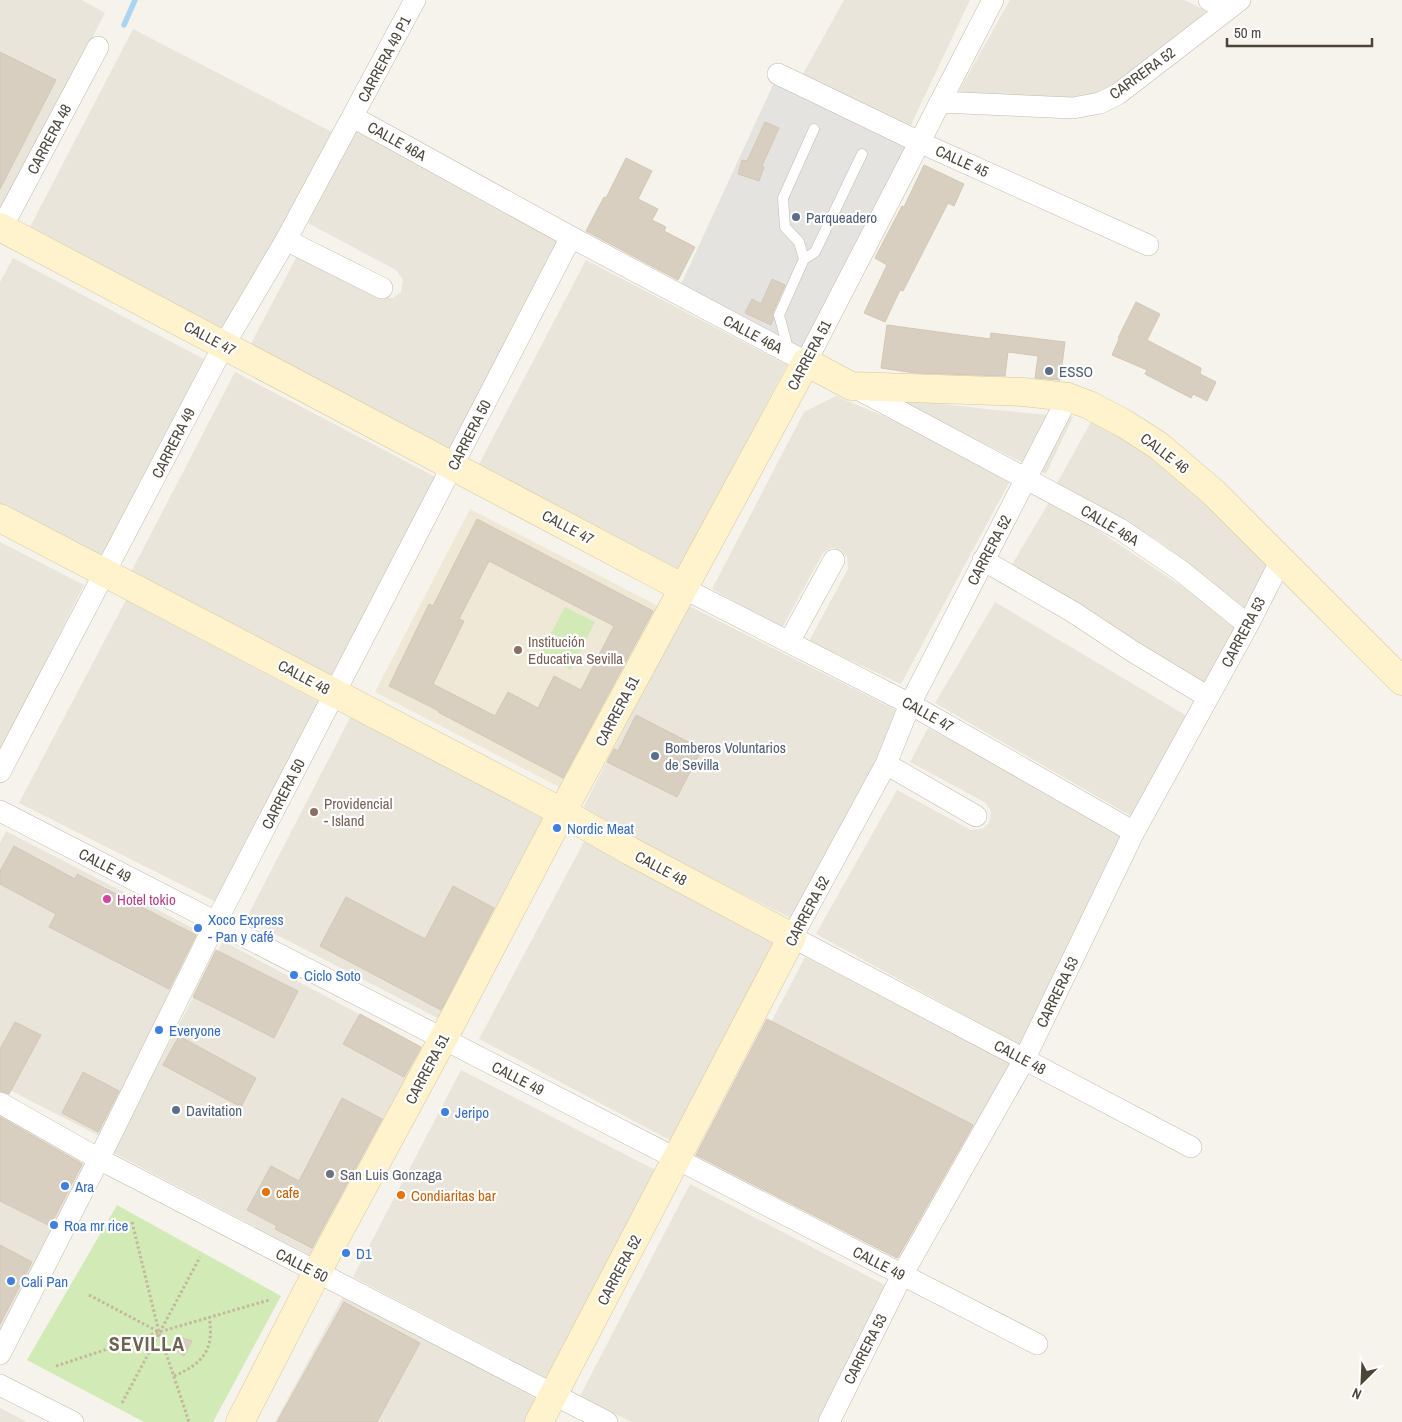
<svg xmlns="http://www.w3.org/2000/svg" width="1402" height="1422" font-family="'Archivo Narrow',sans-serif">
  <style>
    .residential { fill: #eae5da }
    .education { fill: #efe8d6 }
    .green { fill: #d2eab5 }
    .parking { fill: #e5e3e0 }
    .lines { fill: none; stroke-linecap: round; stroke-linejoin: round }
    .stream { stroke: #a9d4f2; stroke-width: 5.5 }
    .building { fill: #d8cfc1; stroke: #d3c7b4; fill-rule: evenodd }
    .lane-casing { stroke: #c2bbae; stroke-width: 11 }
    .street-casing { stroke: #c2bbae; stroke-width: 22 }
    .secondary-casing { stroke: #d6c79b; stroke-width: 29 }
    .path { stroke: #c4b79f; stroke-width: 3; stroke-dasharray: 2.5 2.5; stroke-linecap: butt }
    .lane { stroke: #fff; stroke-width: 10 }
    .street { stroke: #fff; stroke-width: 21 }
    .secondary { stroke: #fff3cd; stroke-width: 28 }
    .service-dot { fill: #5c6f8a; stroke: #fff; stroke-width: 2 }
    .education-dot { fill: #8d6e63; stroke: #fff; stroke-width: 2 }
    .shop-dot { fill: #3f7fe0; stroke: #fff; stroke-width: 2 }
    .hotel-dot { fill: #d1479c; stroke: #fff; stroke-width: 2 }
    .worship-dot { fill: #6b7280; stroke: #fff; stroke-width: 2 }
    .food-dot { fill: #e8710a; stroke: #fff; stroke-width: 2 }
    .labels { text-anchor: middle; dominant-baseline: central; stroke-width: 4.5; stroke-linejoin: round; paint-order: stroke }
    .street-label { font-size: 15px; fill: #4b4439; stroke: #fff }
    .service-label { font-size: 15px; fill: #4e5e75; stroke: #fff; text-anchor: start }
    .education-label { font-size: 15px; fill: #785e54; stroke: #fff; text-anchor: start }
    .shop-label { font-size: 15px; fill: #366cbe; stroke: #fff; text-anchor: start }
    .hotel-label { font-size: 15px; fill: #b23c85; stroke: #fff; text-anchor: start }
    .worship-label { font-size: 15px; fill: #5b616d; stroke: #fff; text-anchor: start }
    .food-label { font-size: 15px; fill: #c56008; stroke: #fff; text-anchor: start }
    .district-label { font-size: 20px; font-weight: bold; letter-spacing: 1px; fill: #6e6250; stroke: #fff }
  </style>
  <rect width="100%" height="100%" fill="#f6f3ec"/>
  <path class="residential" d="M 0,0 L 82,0 L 105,13 L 0,212 Z
    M 844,0 L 970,0 L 910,127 L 803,74 Z
    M 1010,0 L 1184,0 L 1207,11 L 1104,97 L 1039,98 L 956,96 Z
    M 133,29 L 332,132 L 227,333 L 29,229 Z
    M 356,131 L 577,246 L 463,464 L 247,351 L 298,254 L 381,298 L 393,298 L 401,292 L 403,280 L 396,270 L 308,223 Z
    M 13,258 L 211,363 L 105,561 L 0,506 L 0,282 Z
    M 586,260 L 787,365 L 677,575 L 476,470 Z
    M 235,372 L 447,483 L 346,685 L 130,574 Z
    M 836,396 L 933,437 L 1011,479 L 901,684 L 809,641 L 848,569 L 847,557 L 841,550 L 831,548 L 823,553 L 782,628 L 712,589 L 804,412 Z
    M 891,398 L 995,410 L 1073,417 L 1046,474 Z
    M 1091,422 L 1169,464 L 1285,577 L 1257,619 L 1159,541 L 1057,483 Z
    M 1051,499 L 1250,632 L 1210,699 L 1007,573 Z
    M 0,542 L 84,585 L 0,752 Z
    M 126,600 L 329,707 L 224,906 L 19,803 Z
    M 995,602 L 1197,722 L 1143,823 L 935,703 Z
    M 687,605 L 916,720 L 802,924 L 581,812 Z
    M 352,714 L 561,822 L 455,1027 L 246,919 Z
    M 928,728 L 1138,840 L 1032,1052 L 816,934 L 897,790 L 971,830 L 982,829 L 989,823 L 991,812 L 986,803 L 910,762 Z
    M 6,831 L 208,936 L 103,1138 L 0,1085 L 0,843 Z
    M 586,838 L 786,943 L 679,1145 L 479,1039 Z
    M 223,941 L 426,1050 L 315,1258 L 112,1152 Z
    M 805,957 L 1012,1064 L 909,1264 L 701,1157 Z
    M 461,1070 L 667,1176 L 558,1384 L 353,1277 Z
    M 0,1115 L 92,1163 L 0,1340 Z
    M 690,1184 L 900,1293 L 833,1422 L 631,1422 L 580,1396 Z
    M 344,1295 L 546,1404 L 537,1422 L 275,1422 Z
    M 0,1408 L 27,1422 L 0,1422 Z"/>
  <path class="education" d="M 470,509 L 660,607 L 565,790 L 375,692 Z"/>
  <path class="green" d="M 565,607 L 595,622 L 571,670 L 540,654 Z
    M 117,1205 L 281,1296 L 213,1422 L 144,1422 L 27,1360 Z"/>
  <path class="parking" d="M 778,74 L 919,142 L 806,362 L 677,293 Z"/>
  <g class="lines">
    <path class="stream" d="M 124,25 L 135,0"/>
  </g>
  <path class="building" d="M 0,52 L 56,80 L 0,189 Z
    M 765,122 L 779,128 L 762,166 L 764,167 L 759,181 L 738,174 L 742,160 L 747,161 Z
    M 626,158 L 652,171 L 638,199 L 658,209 L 652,220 L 666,227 L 664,231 L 695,247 L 678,280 L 586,231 L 604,197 L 606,198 Z
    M 924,165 L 964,184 L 954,206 L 948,203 L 903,291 L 900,290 L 885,322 L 864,313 L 887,265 L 875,258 L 902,206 L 904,207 Z
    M 772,279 L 785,285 L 773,312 L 773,320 L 771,325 L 745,313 L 752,299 L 761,304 Z
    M 1136,302 L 1160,314 L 1147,340 L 1201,368 L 1200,374 L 1216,382 L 1207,401 L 1193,394 L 1191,398 L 1145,374 L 1147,370 L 1112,355 L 1119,339 L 1118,338 Z
    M 887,325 L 990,339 L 991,333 L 1065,342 L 1060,380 L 1035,378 L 1038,356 L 1008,352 L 1005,376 L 915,373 L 881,368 Z
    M 477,519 L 653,611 L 563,778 L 438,712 L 439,711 L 389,686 L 429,604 L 433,606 ZM 489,561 L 614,626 L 581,690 L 554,676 L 538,708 L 508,692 L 495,716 L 433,684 L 464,621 L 459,619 Z
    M 636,715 L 702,749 L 677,797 L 607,762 L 614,749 L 618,751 Z
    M 14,846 L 75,879 L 77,874 L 196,935 L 169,989 L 49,927 L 56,914 L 0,884 L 0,871 Z
    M 453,886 L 494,908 L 441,1010 L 320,946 L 346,897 L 425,939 Z
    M 216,950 L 298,991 L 274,1038 L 193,997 Z
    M 360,1014 L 421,1047 L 404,1077 L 343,1044 Z
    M 767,1019 L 973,1125 L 897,1258 L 696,1155 Z
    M 15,1022 L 41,1035 L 9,1094 L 0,1091 L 0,1049 Z
    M 179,1036 L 256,1078 L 241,1107 L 163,1065 Z
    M 83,1072 L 119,1091 L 98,1132 L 62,1113 Z
    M 342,1098 L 382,1119 L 312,1248 L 275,1229 L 277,1226 L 247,1210 L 271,1166 L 299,1181 Z
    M 0,1117 L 82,1164 L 50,1226 L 0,1201 Z
    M 0,1245 L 32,1262 L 0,1324 Z
    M 344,1302 L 420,1343 L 377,1422 L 277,1422 Z
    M 182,1338 L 192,1341 L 184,1356 L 171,1347 L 178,1339 Z"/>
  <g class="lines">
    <g class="lane-casing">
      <path id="lane" d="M 804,259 L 799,242 L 785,227 L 783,198 L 814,129
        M 789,352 L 779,315 L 804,259 L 815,252 L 862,154"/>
    </g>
    <g class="street-casing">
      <path id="street" d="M 1209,0 L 1227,10
        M 778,74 L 919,142 L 1148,245
        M 940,102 L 1073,108 L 1100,103 L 1118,94 L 1240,0
        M 353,117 L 571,237 L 806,362 L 993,0
        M 0,231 L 98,47
        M 286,240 L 382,288
        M 856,388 L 1120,529 L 1180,570 L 1248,625
        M 1068,397 L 910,704 L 886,764 L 792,937 L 1191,1147
        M 983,560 L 1073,612 L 1132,651 L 1208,697
        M 683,588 L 910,704 L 1134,832
        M 789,642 L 834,560
        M 886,764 L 976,816
        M 0,772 L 224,345 L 286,240 L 415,0
        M 0,811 L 1037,1344
        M 0,1103 L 99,1159 L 607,1422
        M 0,1354 L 99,1159 L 216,922 L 571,237
        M 0,1385 L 73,1422
        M 829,1422 L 902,1275 L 1024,1060 L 1134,832 L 1248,625 L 1281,560"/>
    </g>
    <g class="secondary-casing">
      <path id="secondary" d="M 0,227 L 683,588
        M 0,518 L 562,812 L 630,851 L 792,937 L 539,1422
        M 240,1422 L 317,1272 L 443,1039 L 562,812 L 806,362 L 851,386 L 1023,392 L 1068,397 L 1089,405 L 1125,424 L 1159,446 L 1213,492 L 1402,681"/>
    </g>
    <path class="path" d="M 132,1222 L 159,1332 L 189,1422
      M 89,1295 L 159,1332
      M 56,1366 L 159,1332 L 269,1300
      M 174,1376 C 202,1364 215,1350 209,1317
      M 122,1403 L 200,1257"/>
    <use href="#lane" class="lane"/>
    <use href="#street" class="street"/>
    <use href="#secondary" class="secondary"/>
  </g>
  <g class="service-dot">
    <circle cx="796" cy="217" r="5"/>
    <circle cx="1049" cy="371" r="5"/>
    <circle cx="655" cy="756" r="5"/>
    <circle cx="176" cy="1110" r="5"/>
  </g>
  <g class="education-dot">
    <circle cx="518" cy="650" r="5"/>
    <circle cx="314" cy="812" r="5"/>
  </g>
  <g class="shop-dot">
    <circle cx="557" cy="828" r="5"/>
    <circle cx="198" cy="928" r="5"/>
    <circle cx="294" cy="975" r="5"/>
    <circle cx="159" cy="1030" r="5"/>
    <circle cx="445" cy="1112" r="5"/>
    <circle cx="65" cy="1186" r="5"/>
    <circle cx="54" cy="1225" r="5"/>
    <circle cx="346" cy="1253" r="5"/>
    <circle cx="11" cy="1281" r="5"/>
  </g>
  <circle class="hotel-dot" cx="107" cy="899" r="5"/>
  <circle class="worship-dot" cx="330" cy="1174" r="5"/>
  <g class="food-dot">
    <circle cx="266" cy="1192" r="5"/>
    <circle cx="401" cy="1195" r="5"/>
  </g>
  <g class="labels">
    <g class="street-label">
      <text transform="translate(384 59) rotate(-62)">CARRERA 49 P1</text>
      <text transform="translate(1142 73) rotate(-36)">CARRERA 52</text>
      <text transform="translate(49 139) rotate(-62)">CARRERA 48</text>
      <text transform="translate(397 141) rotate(29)">CALLE 46A</text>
      <text transform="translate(962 161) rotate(24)">CALLE 45</text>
      <text transform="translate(753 334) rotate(28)">CALLE 46A</text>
      <text transform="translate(210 338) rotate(28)">CALLE 47</text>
      <text transform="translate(809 355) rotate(-62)">CARRERA 51</text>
      <text transform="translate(469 435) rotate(-63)">CARRERA 50</text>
      <text transform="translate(173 443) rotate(-63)">CARRERA 49</text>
      <text transform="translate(1165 453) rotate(37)">CALLE 46</text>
      <text transform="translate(1110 525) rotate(31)">CALLE 46A</text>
      <text transform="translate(568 527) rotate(28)">CALLE 47</text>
      <text transform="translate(989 550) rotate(-62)">CARRERA 52</text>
      <text transform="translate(1243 632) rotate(-62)">CARRERA 53</text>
      <text transform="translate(304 677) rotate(28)">CALLE 48</text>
      <text transform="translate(617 711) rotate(-62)">CARRERA 51</text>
      <text transform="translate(928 714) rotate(29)">CALLE 47</text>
      <text transform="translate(283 794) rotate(-63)">CARRERA 50</text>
      <text transform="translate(105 865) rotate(27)">CALLE 49</text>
      <text transform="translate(661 868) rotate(28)">CALLE 48</text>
      <text transform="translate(807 911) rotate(-62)">CARRERA 52</text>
      <text transform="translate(1057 992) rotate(-64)">CARRERA 53</text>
      <text transform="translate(1020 1057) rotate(28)">CALLE 48</text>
      <text transform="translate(427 1069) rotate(-62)">CARRERA 51</text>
      <text transform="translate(518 1078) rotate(27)">CALLE 49</text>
      <text transform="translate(879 1263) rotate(27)">CALLE 49</text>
      <text transform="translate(302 1265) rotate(27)">CALLE 50</text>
      <text transform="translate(619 1270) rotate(-62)">CARRERA 52</text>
      <text transform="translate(865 1349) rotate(-63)">CARRERA 53</text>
    </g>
    <g class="service-label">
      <text x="806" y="217">Parqueadero</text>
      <text x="1059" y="371">ESSO</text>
      <text x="665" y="747">Bomberos Voluntarios<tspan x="665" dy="17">de Sevilla</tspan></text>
      <text x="186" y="1110">Davitation</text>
    </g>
    <g class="education-label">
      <text x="528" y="641">Institución<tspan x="528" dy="17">Educativa Sevilla</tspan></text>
      <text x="324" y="803">Providencial<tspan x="324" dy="17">- Island</tspan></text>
    </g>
    <g class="shop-label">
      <text x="567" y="828">Nordic Meat</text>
      <text x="208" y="919">Xoco Express<tspan x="208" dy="17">- Pan y café</tspan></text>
      <text x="304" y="975">Ciclo Soto</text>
      <text x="169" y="1030">Everyone</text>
      <text x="455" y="1112">Jeripo</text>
      <text x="75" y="1186">Ara</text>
      <text x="64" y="1225">Roa mr rice</text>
      <text x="356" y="1253">D1</text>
      <text x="21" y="1281">Cali Pan</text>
    </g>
    <g class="hotel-label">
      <text x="117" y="899">Hotel tokio</text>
    </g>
    <g class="worship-label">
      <text x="340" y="1174">San Luis Gonzaga</text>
    </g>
    <g class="food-label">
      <text x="276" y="1192">cafe</text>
      <text x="411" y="1195">Condiaritas bar</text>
    </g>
    <g class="district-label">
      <text x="147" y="1343">SEVILLA</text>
    </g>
  </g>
  <g transform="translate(1362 1382) rotate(204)" stroke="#ffffff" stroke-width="4" paint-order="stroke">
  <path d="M0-4L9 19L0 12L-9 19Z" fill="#4b4439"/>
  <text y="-8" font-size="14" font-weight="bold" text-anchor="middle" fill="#4b4439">N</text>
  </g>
  <path d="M1227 38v8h145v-8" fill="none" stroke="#4b4439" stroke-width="2.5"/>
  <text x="1234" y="38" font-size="15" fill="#4b4439" stroke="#ffffff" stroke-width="4" paint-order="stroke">50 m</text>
</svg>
